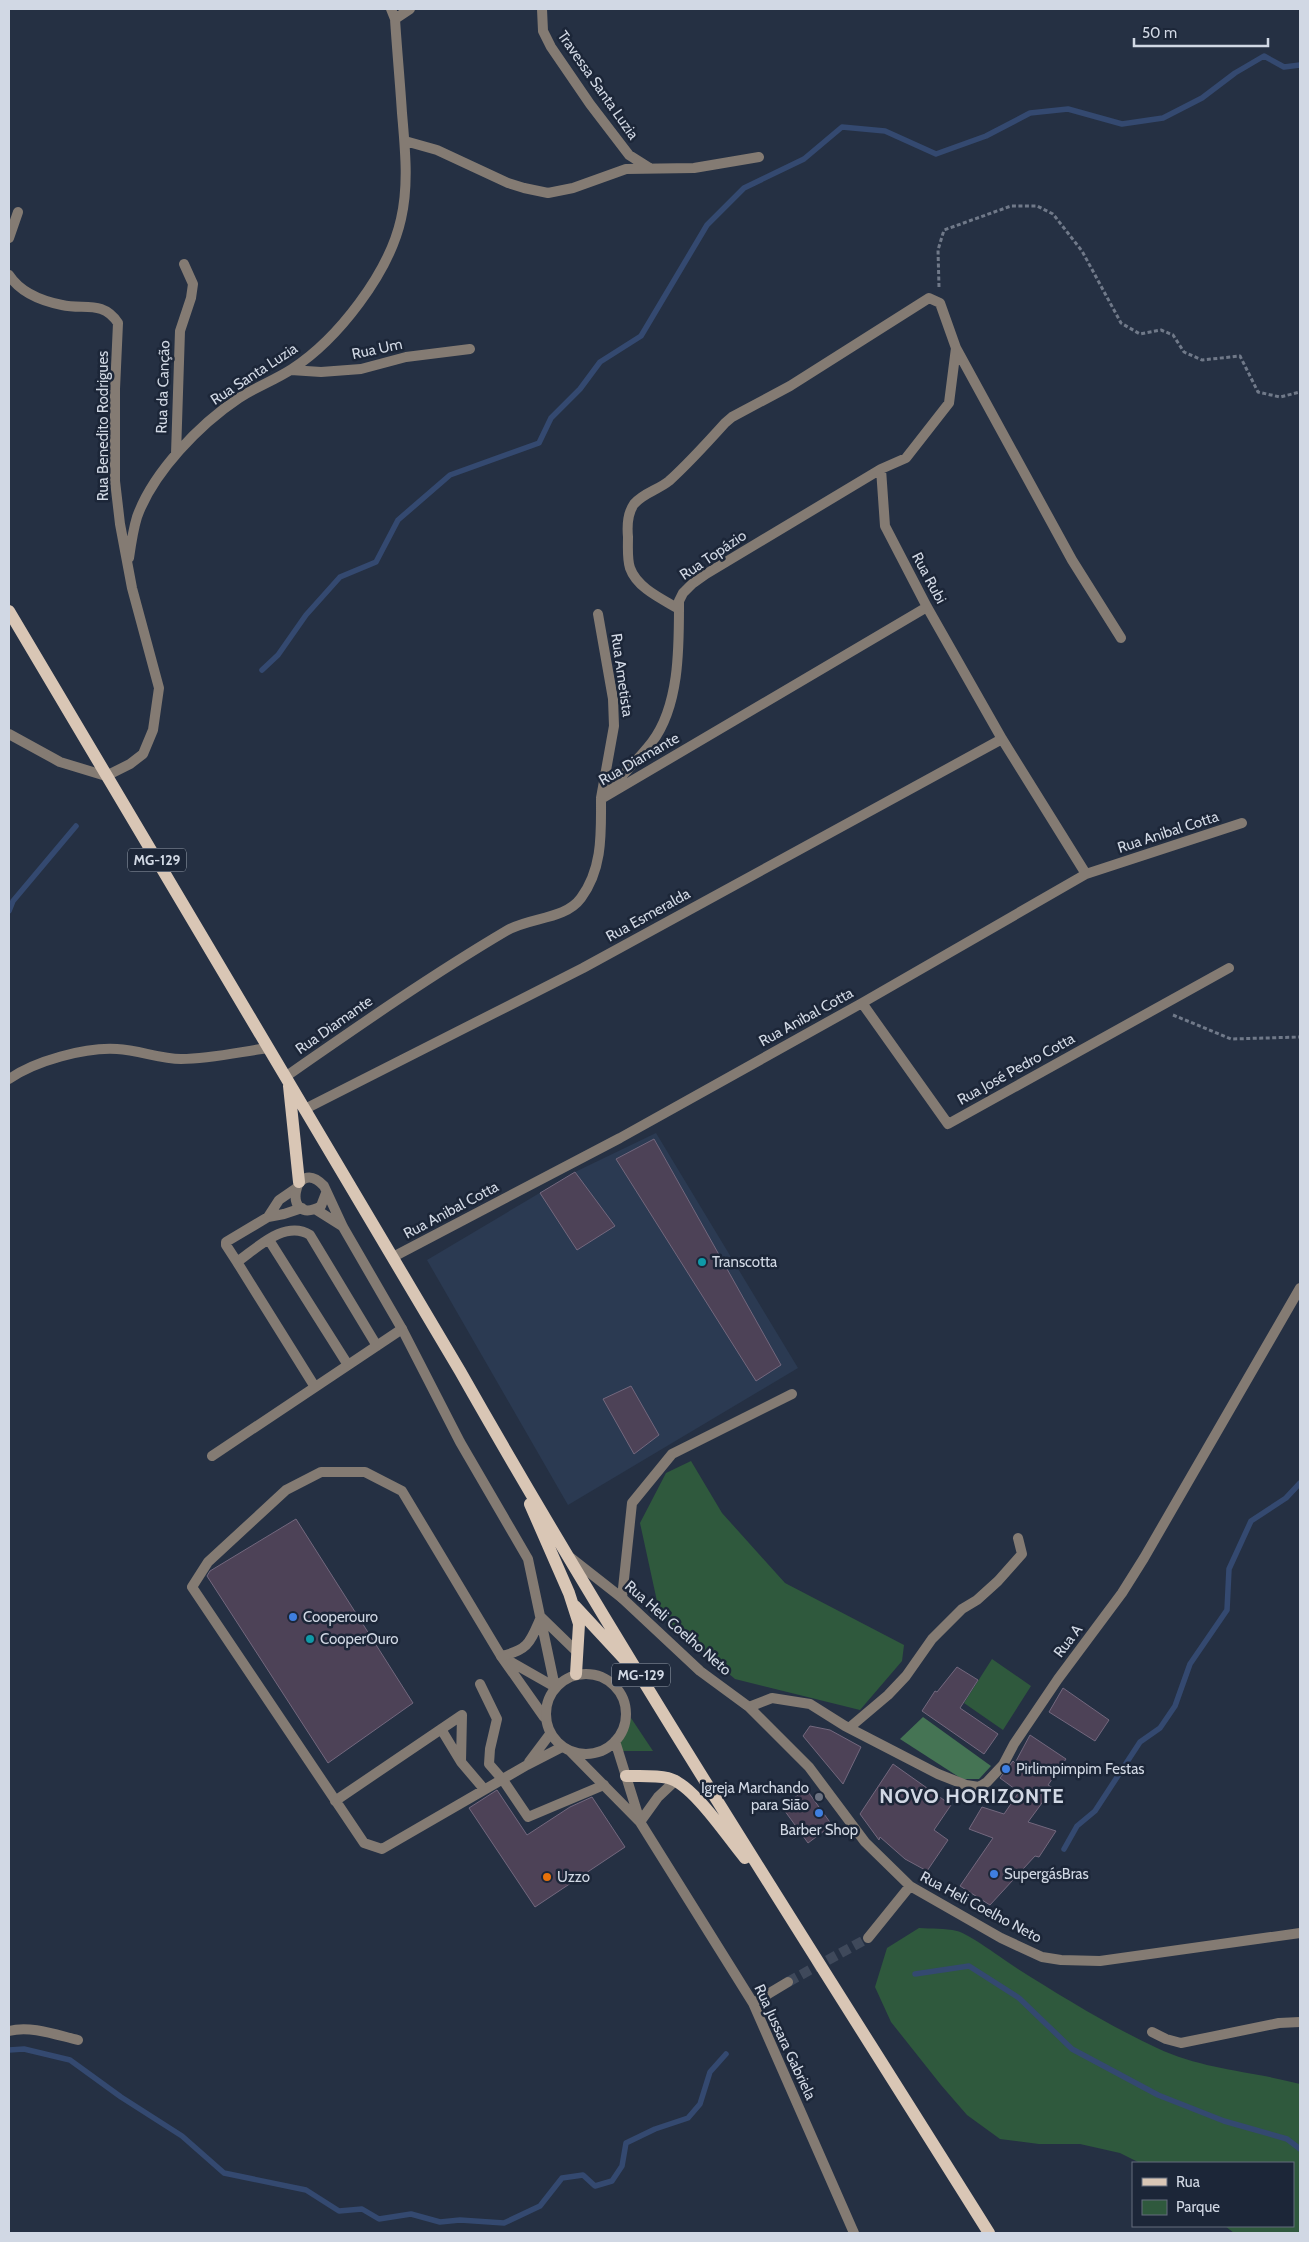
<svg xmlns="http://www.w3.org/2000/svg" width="1309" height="2242" font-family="Cabin,sans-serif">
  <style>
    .built { fill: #2b3a52 }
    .green { fill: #2f593d }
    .forest { fill: #457454 }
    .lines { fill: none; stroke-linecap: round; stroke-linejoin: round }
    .stream { stroke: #344970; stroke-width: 5.5 }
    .building { fill: #4d4257; stroke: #73687e }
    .street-tunnel { stroke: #3f495b; stroke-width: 10; stroke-dasharray: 10 5; stroke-linecap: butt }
    .path { stroke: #707989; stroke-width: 3; stroke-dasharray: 4 2.5; stroke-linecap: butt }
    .lane { stroke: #847b73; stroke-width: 10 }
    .street { stroke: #847b73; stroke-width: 10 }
    .primary { stroke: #d9c6b5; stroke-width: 12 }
    .culture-dot { fill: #0f9aa8; stroke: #1c2638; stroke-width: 2 }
    .shop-dot { fill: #3f7fe0; stroke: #1c2638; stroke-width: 2 }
    .worship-dot { fill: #6b7280; stroke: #1c2638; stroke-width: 2 }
    .food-dot { fill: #e8710a; stroke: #1c2638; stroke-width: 2 }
    .labels { text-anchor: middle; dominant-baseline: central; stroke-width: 5; stroke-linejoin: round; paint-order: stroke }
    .shield { fill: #1c2638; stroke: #9ba3b0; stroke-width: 1 }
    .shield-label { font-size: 14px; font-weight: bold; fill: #d1d8e4 }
    .street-label { font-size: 15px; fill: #d1d8e4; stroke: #1c2638 }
    .poi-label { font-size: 15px; fill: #d1d8e4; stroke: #1c2638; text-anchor: start }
    .district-label { font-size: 20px; font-weight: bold; letter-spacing: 1px; fill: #d1d8e4; stroke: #1c2638 }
  </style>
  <rect width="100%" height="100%" fill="#253043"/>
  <path class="built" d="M 656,1133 L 798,1368 L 568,1505 L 427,1260 L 575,1172 Z"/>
  <path class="green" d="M 691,1461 L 722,1513 L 785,1583 L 904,1645 L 902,1661 L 860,1710 L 735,1679 L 660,1615 L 640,1523 L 666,1473 Z
    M 992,1659 L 1031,1686 L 1003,1730 L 964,1703 Z
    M 631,1718 L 653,1751 L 616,1751 Z
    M 919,1928 C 931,1929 945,1928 957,1931 C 969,1934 1003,1959 1015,1967 C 1061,1996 1108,2025 1157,2048 C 1204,2070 1252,2071 1300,2084 L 1300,2233 L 1234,2233 L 1225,2226 L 1293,2226 L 1293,2163 L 1140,2163 L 1120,2153 L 1080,2144 L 1039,2144 L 1000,2139 L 967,2115 L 941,2085 L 891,2022 L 875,1987 L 887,1948 Z"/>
  <path class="forest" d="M 923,1717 L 991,1766 L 979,1779 L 962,1779 L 900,1739 Z"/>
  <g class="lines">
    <path class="stream" d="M 262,670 L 278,655 L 306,615 L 340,577 L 376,562 L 398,520 L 450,475 L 539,443 L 551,418 L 580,389 L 600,362 L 641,336 L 707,225 L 744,188 L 804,159 L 842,127 L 885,131 L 936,154 L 986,136 L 1030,113 L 1068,109 L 1122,124 L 1163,118 L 1202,98 L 1235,73 L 1264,56 L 1284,67 L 1300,65
      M 9,911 L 13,901 L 76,826
      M 1064,1849 L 1077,1826 L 1095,1811 L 1140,1742 L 1160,1728 L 1175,1706 L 1190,1664 L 1227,1610 L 1229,1569 L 1251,1521 L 1286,1498 L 1300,1483
      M 915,1974 L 969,1966 L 1019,1998 L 1072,2049 L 1158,2095 L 1224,2121 L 1287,2139 L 1300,2149
      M 9,2050 L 24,2049 L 70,2060 L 121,2097 L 182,2136 L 224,2173 L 306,2190 L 339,2211 L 362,2209 L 379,2219 L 411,2214 L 440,2222 L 460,2220 L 504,2223 L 540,2206 L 562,2178 L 583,2175 L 595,2186 L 612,2181 L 622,2166 L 626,2143 L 655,2129 L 688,2118 L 700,2104 L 710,2072 L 726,2054"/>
  </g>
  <path class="building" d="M 654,1139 L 781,1365 L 756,1381 L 616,1159 Z
    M 575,1172 L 615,1226 L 577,1250 L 540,1193 Z
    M 631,1386 L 659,1435 L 634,1454 L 603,1399 Z
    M 296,1519 L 413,1703 L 328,1763 L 207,1576 L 210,1571 Z
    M 957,1667 L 978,1680 L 960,1708 L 998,1734 L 984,1754 L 922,1711 L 935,1691 L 937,1692 Z
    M 1063,1688 L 1109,1720 L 1095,1741 L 1049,1712 Z
    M 810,1726 L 830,1730 L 861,1747 L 843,1784 L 803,1736 Z
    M 1030,1735 L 1066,1759 L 1048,1785 L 1053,1788 L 1028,1822 L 1056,1831 L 1039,1857 L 1035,1856 L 990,1905 L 960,1886 L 993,1838 L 969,1829 L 982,1807 L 1004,1814 L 1019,1792 L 1000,1778 L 1013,1761 L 1015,1763 Z
    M 893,1764 L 951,1805 L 934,1830 L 948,1840 L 927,1871 L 905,1859 L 880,1837 L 879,1840 L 860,1814 Z
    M 806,1789 L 832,1825 L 808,1843 L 782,1807 Z
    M 497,1790 L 527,1835 L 570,1807 L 592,1797 L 625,1847 L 535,1907 L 469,1808 Z"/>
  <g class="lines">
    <path class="street-tunnel" d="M 788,1982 L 868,1938"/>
    <path class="path" d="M 939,287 L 938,250 L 944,230 L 1011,206 L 1037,206 L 1053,214 L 1082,251 L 1121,323 L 1140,334 L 1161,330 L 1173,335 L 1184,352 L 1202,360 L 1240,356 L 1258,392 L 1280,397 L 1300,392
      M 1173,1015 L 1231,1039 L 1300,1037"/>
    <path class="lane" d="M 268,1217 L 279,1200 L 295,1189
      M 269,1240 L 348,1365
      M 237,1262 L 226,1245 L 226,1242 L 268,1217 L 284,1214 L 302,1208
      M 315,1387 L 237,1262 C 256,1249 285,1219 310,1235 L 377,1346
      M 212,1456 L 402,1329
      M 622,1598 L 632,1503 L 672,1454 L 792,1394
      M 504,1658 L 555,1687
      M 480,1684 L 497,1719 L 490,1749 L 489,1764 L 503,1780 L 528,1817 L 604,1785
      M 544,1717 L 501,1656 L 402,1491 L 365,1472 L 321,1472 L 286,1490 L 208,1562 L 192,1587 L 364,1843 L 382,1849 L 527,1765 L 562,1747
      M 441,1729 L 461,1762 L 484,1789
      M 461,1762 L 462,1715
      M 529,1762 L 550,1734
      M 335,1801 L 462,1715"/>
    <path class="street" d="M 542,9 L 543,31 L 551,47 L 590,104 L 629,155 L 648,167
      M 395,19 L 410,9
      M 405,141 L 437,150 L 508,183 L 524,188 L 548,193 L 573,188 L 626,169 L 694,168 L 759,157
      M 9,238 L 18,212
      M 9,275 C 20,292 42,301 62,305 C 84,310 103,300 118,323 L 115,389 L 115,481 L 120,524 L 132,588 L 159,688 L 153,730 L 143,754 L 130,764 L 106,776 L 60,762 L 9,734
      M 956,348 L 1072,560 L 1121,638
      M 291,370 L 321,372 L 361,369 L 406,357 L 470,349
      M 176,454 L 180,331 L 191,298 L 193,284 L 184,264
      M 129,558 C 131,544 133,530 137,517 C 153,472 200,424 239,398 C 256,387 275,380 292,369 C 338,339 389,273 401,219 C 409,184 405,149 402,113 C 400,82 397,50 395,19 L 391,9
      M 679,609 C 662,599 637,588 630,568 C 627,559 628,547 628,537 C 627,526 627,514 634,504 C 643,493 658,490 669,481 C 689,463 707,443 725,423 L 732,417 L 790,386 L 929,298 L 940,303 L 956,348 L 949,403 L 906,458 L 881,469 L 885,526 L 927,607 L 1002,739 L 1086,874
      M 598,614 L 613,699 L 614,726 L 601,798
      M 608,791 C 622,775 639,759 652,742 C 680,705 679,646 679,601 L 683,593 L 692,584 L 706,574 L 881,469
      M 862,1003 L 948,1124 L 1229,968
      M 285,1077 C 357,1027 430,976 506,931 C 529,917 565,920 581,898 C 603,868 601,833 601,799 L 927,607
      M 9,1079 C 35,1061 85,1047 117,1049 C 139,1050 160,1059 181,1059 C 211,1059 239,1052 268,1048
      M 305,1109 L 583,968 L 1002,739
      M 326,1193 L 321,1206 C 281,1229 293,1153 324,1186 L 343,1227 L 402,1329 L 460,1442 L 528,1559 L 555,1687
      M 315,1209 L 342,1226
      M 393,1257 L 620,1138 L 862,1003 L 1086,874 L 1242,823
      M 571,1558 L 622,1598 L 700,1671 L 749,1707 L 809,1767 L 865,1842 L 910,1886 L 1001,1938 L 1042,1957 L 1061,1960 L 1100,1961 L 1300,1933
      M 541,1617 L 577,1652
      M 501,1656 C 529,1650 530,1642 541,1617
      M546 1714a40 40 0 1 1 80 0a40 40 0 1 1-80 0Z
      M 749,1707 L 772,1698 L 810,1704 L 845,1726 L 938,1774 L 966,1785 L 979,1787 L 987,1782 L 1003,1765 L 1014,1744 L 1058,1679 L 1122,1593 L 1144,1558 L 1300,1288
      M 849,1728 L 888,1695 L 906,1676 L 932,1639 L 962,1609 L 977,1600 L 998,1581 L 1022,1554 L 1018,1538
      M 615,1741 L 639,1818
      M 569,1750 L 640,1822 L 753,2003 L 854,2233
      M 640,1822 L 658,1797 L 676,1780
      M 868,1938 L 910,1886
      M 753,2003 L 788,1982
      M 9,2031 C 30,2025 57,2035 78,2040
      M 1152,2032 L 1166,2039 L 1181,2043 L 1279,2023 L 1300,2022"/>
    <path class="primary" d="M 9,611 L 460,1371 C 626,1664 810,1947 989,2233
      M 289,1086 L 299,1182
      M 530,1504 L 569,1593 L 579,1624 L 576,1674
      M 575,1606 L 626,1661
      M 626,1776 C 639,1776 655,1775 668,1778 C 693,1784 728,1838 745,1858"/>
  </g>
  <g class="culture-dot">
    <circle cx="702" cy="1262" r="5"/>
    <circle cx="310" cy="1639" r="5"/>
  </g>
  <g class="shop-dot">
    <circle cx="293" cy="1617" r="5"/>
    <circle cx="1006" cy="1769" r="5"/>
    <circle cx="819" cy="1813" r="5"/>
    <circle cx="994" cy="1874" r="5"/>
  </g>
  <circle class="worship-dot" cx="819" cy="1797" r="5"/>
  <circle class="food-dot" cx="547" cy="1877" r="5"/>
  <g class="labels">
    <g class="shield">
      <rect x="128" y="848.5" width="58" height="23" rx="4"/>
      <rect x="612" y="1663.5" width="58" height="23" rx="4"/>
    </g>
    <g class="shield-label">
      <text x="157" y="860">MG-129</text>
      <text x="641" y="1675">MG-129</text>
    </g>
    <g class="street-label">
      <text transform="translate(598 85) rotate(55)">Travessa Santa Luzia</text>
      <text transform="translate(377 349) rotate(-12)">Rua Um</text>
      <text transform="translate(254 374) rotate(-33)">Rua Santa Luzia</text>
      <text transform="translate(163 387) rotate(-88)">Rua da Canção</text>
      <text transform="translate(103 426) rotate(-90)">Rua Benedito Rodrigues</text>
      <text transform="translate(713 555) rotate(-34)">Rua Topázio</text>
      <text transform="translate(929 578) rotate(62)">Rua Rubi</text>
      <text transform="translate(622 675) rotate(82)">Rua Ametista</text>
      <text transform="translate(639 759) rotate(-30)">Rua Diamante</text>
      <text transform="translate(1168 832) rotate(-18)">Rua Anibal Cotta</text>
      <text transform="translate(648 915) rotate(-29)">Rua Esmeralda</text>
      <text transform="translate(806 1017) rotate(-29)">Rua Anibal Cotta</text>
      <text transform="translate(334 1025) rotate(-35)">Rua Diamante</text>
      <text transform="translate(1016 1069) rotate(-29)">Rua José Pedro Cotta</text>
      <text transform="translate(451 1210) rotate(-28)">Rua Anibal Cotta</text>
      <text transform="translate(678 1628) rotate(41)">Rua Heli Coelho Neto</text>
      <text transform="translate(1068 1641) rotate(-53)">Rua A</text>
      <text transform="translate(981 1907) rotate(28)">Rua Heli Coelho Neto</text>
      <text transform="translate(785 2042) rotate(65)">Rua Jussara Gabriela</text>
    </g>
    <g class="poi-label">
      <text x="712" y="1262">Transcotta</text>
      <text x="303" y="1617">Cooperouro</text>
      <text x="320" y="1639">CooperOuro</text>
      <text x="1016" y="1769">Pirlimpimpim Festas</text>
      <text x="809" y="1788" text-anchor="end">Igreja Marchando<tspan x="809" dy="17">para Sião</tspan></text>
      <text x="819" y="1830" text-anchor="middle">Barber Shop</text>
      <text x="1004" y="1874">SupergásBras</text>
      <text x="557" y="1877">Uzzo</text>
    </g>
    <g class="district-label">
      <text x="972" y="1796">NOVO HORIZONTE</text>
    </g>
  </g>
  <rect width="1309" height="2242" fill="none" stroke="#d1d8e4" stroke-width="20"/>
  <rect x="1132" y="2162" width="162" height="65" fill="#1c2638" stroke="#646d7d"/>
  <rect x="1142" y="2178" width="25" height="8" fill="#d9c6b5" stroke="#646d7d"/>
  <text x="1176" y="2187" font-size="15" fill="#d1d8e4">Rua</text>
  <rect x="1142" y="2200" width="25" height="15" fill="#2f593d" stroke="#646d7d"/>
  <text x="1176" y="2212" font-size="15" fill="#d1d8e4">Parque</text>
  <path d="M1134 38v8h134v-8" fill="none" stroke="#d1d8e4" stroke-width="2.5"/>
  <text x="1142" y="38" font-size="15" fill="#d1d8e4" stroke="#1c2638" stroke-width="4" paint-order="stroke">50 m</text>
</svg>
